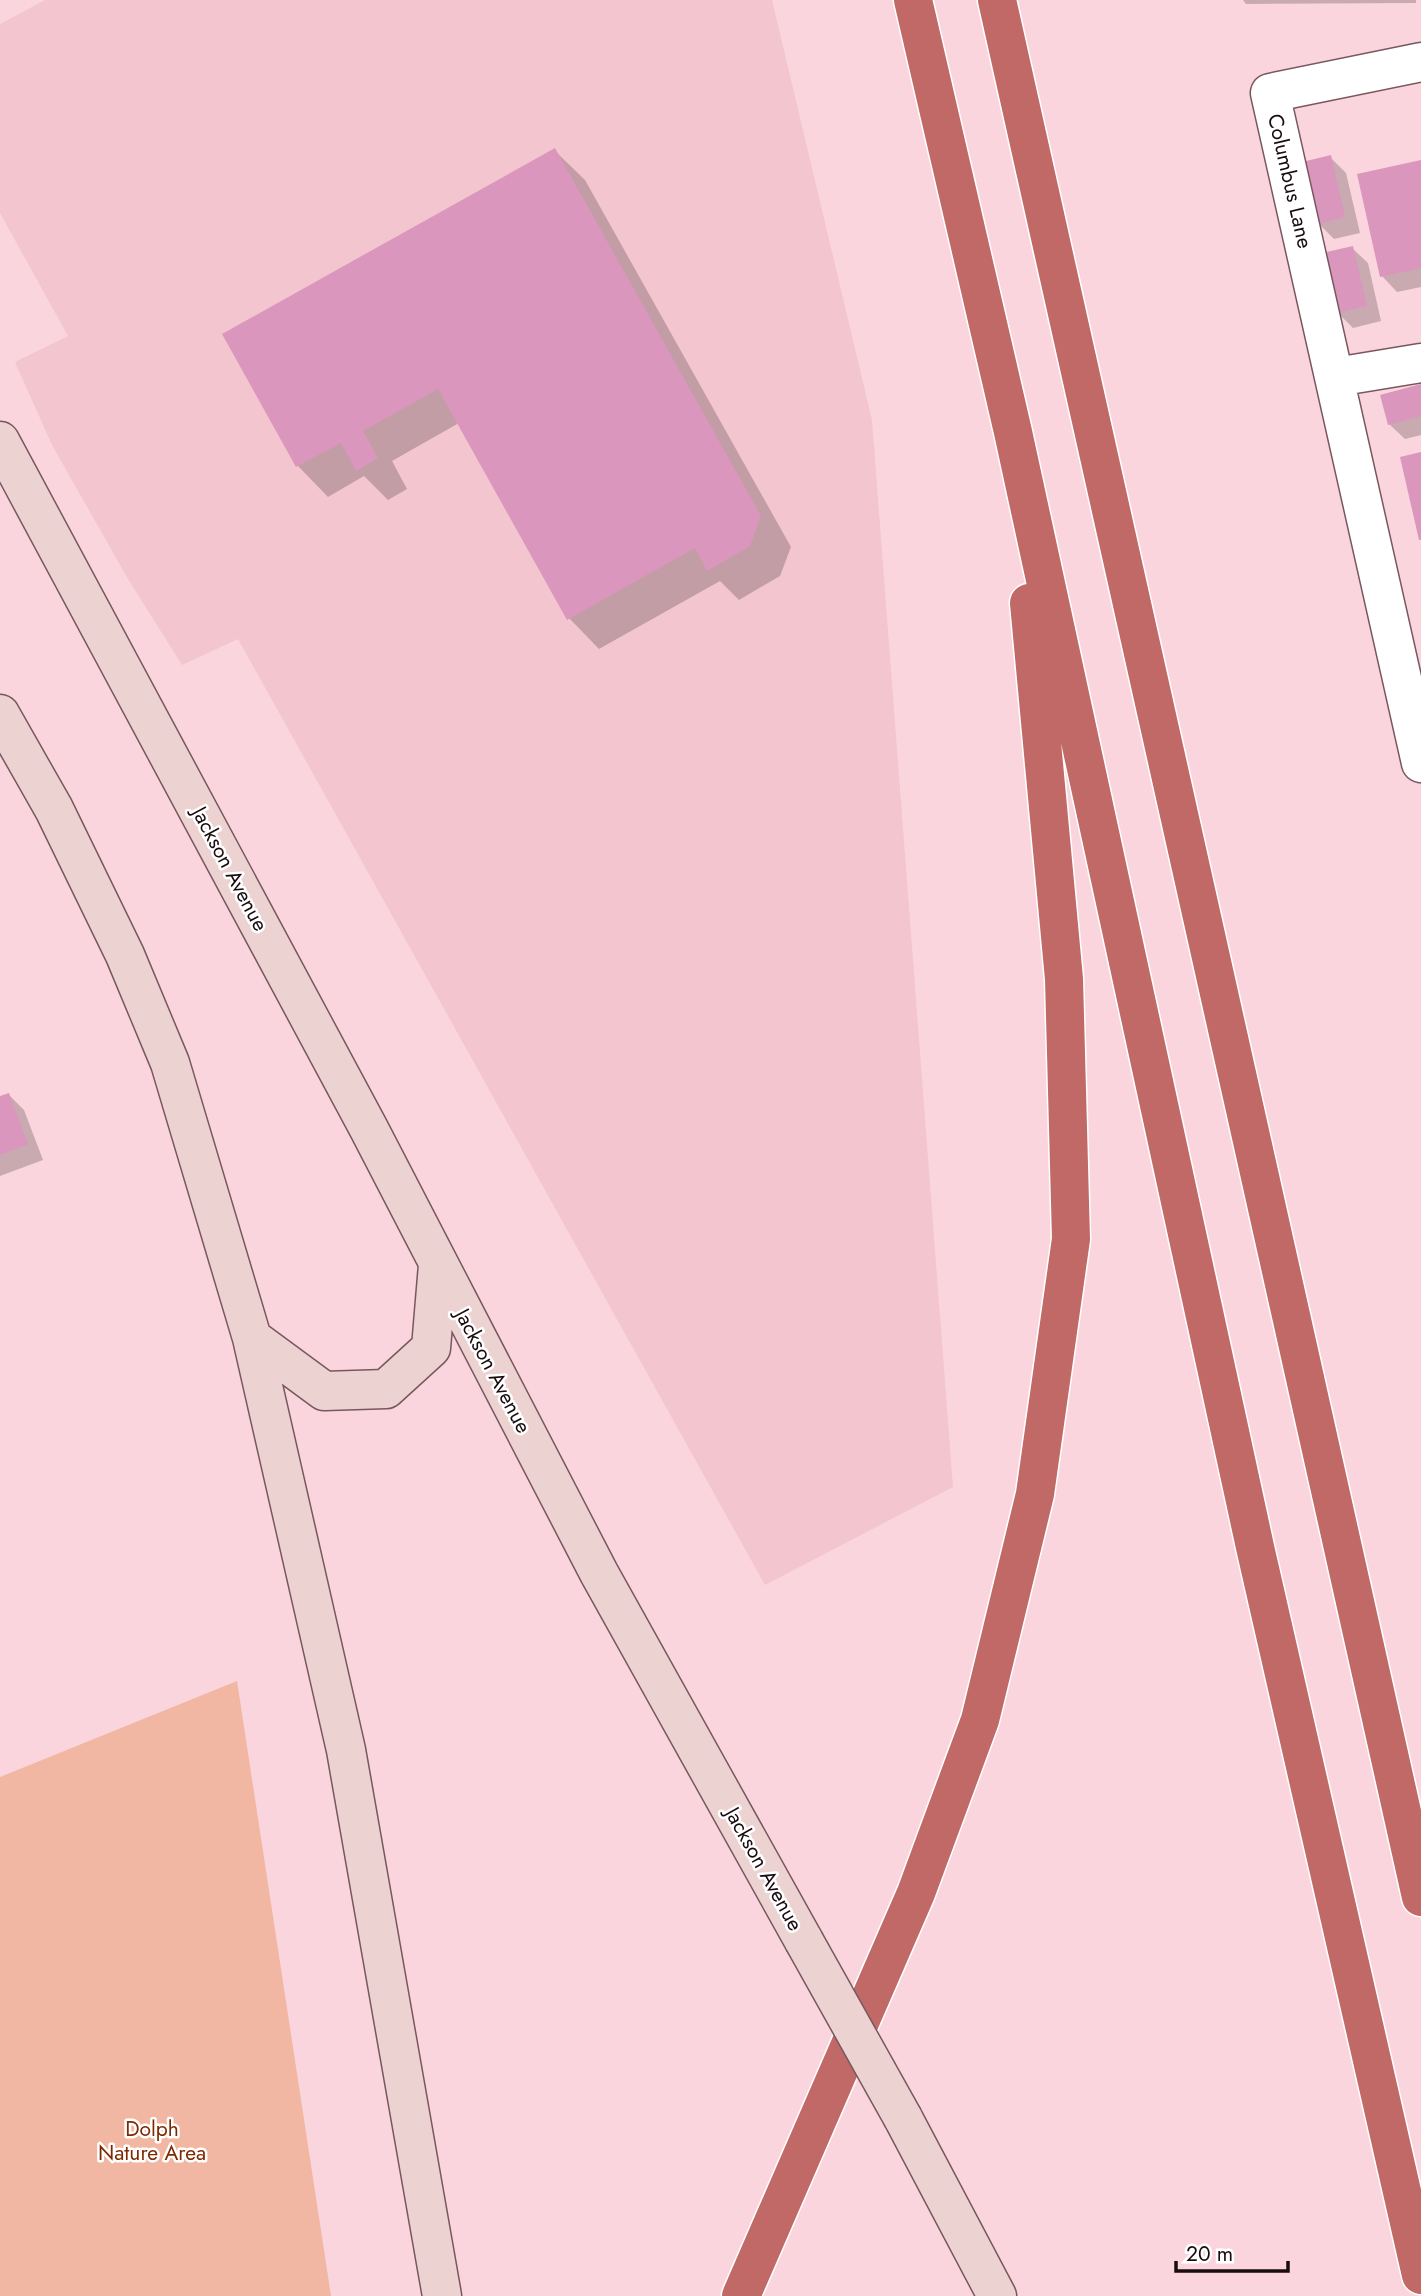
<svg xmlns="http://www.w3.org/2000/svg" width="1421" height="2296" font-family="Jost,sans-serif">
  <style>
    .built { fill: #f3c5cf }
    .green { fill: #f1b7a2 }
    .shadow { fill: #0003 }
    .building { fill: #da96bc }
    .lines { fill: none; stroke-linecap: round; stroke-linejoin: round }
    .street-casing { stroke: #78575f; stroke-width: 41 }
    .secondary-casing { stroke: #78575f; stroke-width: 41 }
    .highway-casing { stroke: #fff; stroke-width: 41 }
    .street { stroke: #fff; stroke-width: 38 }
    .secondary { stroke: #ecd2d1; stroke-width: 38 }
    .highway { stroke: #c06967; stroke-width: 38 }
    .secondary-bridge-casing { stroke: #78575f; stroke-width: 41; stroke-linecap: butt }
    .secondary-bridge { stroke: #ecd2d1; stroke-width: 38 }
    .labels { text-anchor: middle; dominant-baseline: central; stroke-width: 5; stroke-linejoin: round; paint-order: stroke }
    .street-label { font-size: 21px; fill: #180c0f; stroke: #fff }
    .park-label { font-size: 21px; fill: #7d2901; stroke: #fff }
  </style>
  <rect width="100%" height="100%" fill="#fad5dd"/>
  <path class="built" d="M 45,0 L 772,0 L 872,420 L 953,1487 L 765,1585 L 238,639 L 182,665 L 128,579 L 52,445 L 15,362 L 68,336 L 0,213 L 0,24 Z"/>
  <path class="green" d="M 237,1681 L 331,2296 L 0,2296 L 0,1777 Z"/>
  <path class="shadow" d="M 1243,0 L 1416,0 L 1416,3 L 1246,4 Z
    M 554,150 L 585,180 L 791,547 L 780,576 L 739,600 L 720,581 L 599,649 L 569,618 L 459,423 L 392,461 L 407,489 L 388,500 L 364,476 L 328,497 L 298,466 L 225,335 Z
    M 1330,157 L 1346,173 L 1360,233 L 1334,239 L 1318,223 Z
    M 1421,162 L 1421,287 L 1397,292 L 1382,276 Z
    M 1352,248 L 1368,263 L 1381,321 L 1353,328 L 1337,312 Z
    M 1421,386 L 1421,435 L 1405,439 L 1389,424 Z
    M 9,1095 L 24,1110 L 43,1160 L 0,1176 L 0,1098 Z"/>
  <path class="building" d="M 555,148 L 761,516 L 750,546 L 707,571 L 695,548 L 567,620 L 438,389 L 363,431 L 378,458 L 356,471 L 341,443 L 296,467 L 222,334 Z
    M 1331,155 L 1345,217 L 1317,224 L 1302,162 Z
    M 1421,160 L 1421,268 L 1380,277 L 1357,174 Z
    M 1353,246 L 1367,306 L 1336,313 L 1322,253 Z
    M 1421,384 L 1421,416 L 1388,425 L 1380,395 Z
    M 1421,452 L 1421,540 L 1419,540 L 1400,457 Z
    M 9,1093 L 28,1144 L 0,1155 L 0,1096 Z"/>
  <g class="lines">
    <g class="street-casing">
      <path id="street" d="M 1421,62 L 1270,93 L 1421,763
        M 1336,377 L 1421,363"/>
    </g>
    <g class="secondary-casing">
      <path id="secondary" d="M 0,441 L 369,1129 L 599,1573 L 804,1941
        M 0,714 L 54,809 L 125,955 L 170,1063 L 252,1338 L 346,1750 L 442,2296
        M 252,1338 L 324,1391 L 386,1389 L 431,1348 L 438,1265
        M 903,2118 L 997,2296"/>
    </g>
    <g class="highway-casing">
      <path id="highway" d="M 913,0 L 1013,432 L 1255,1547 L 1421,2275
        M 997,0 L 1421,1897
        M 741,2296 L 916,1893 L 980,1720 L 1035,1494 L 1071,1239 L 1064,979 L 1029,603"/>
    </g>
    <use href="#street" class="street"/>
    <use href="#secondary" class="secondary"/>
    <use href="#highway" class="highway"/>
    <g class="secondary-bridge-casing">
      <path id="secondary-bridge" d="M 804,1941 L 903,2118"/>
    </g>
    <use href="#secondary-bridge" class="secondary-bridge"/>
  </g>
  <g class="labels">
    <g class="street-label">
      <text transform="translate(1290 181) rotate(77)">Columbus Lane</text>
      <text transform="translate(230 869) rotate(62)">Jackson Avenue</text>
      <text transform="translate(493 1371) rotate(62)">Jackson Avenue</text>
      <text transform="translate(764 1869) rotate(61)">Jackson Avenue</text>
    </g>
    <g class="park-label">
      <text x="152" y="2129">Dolph<tspan x="152" dy="24">Nature Area</tspan></text>
    </g>
  </g>
  <path d="M1176 2261v10h112v-10" fill="none" stroke="#180c0f" stroke-width="3.5"/>
  <text x="1186" y="2261" font-size="21" fill="#180c0f" stroke="#ffffff" stroke-width="5" paint-order="stroke">20 m</text>
</svg>
